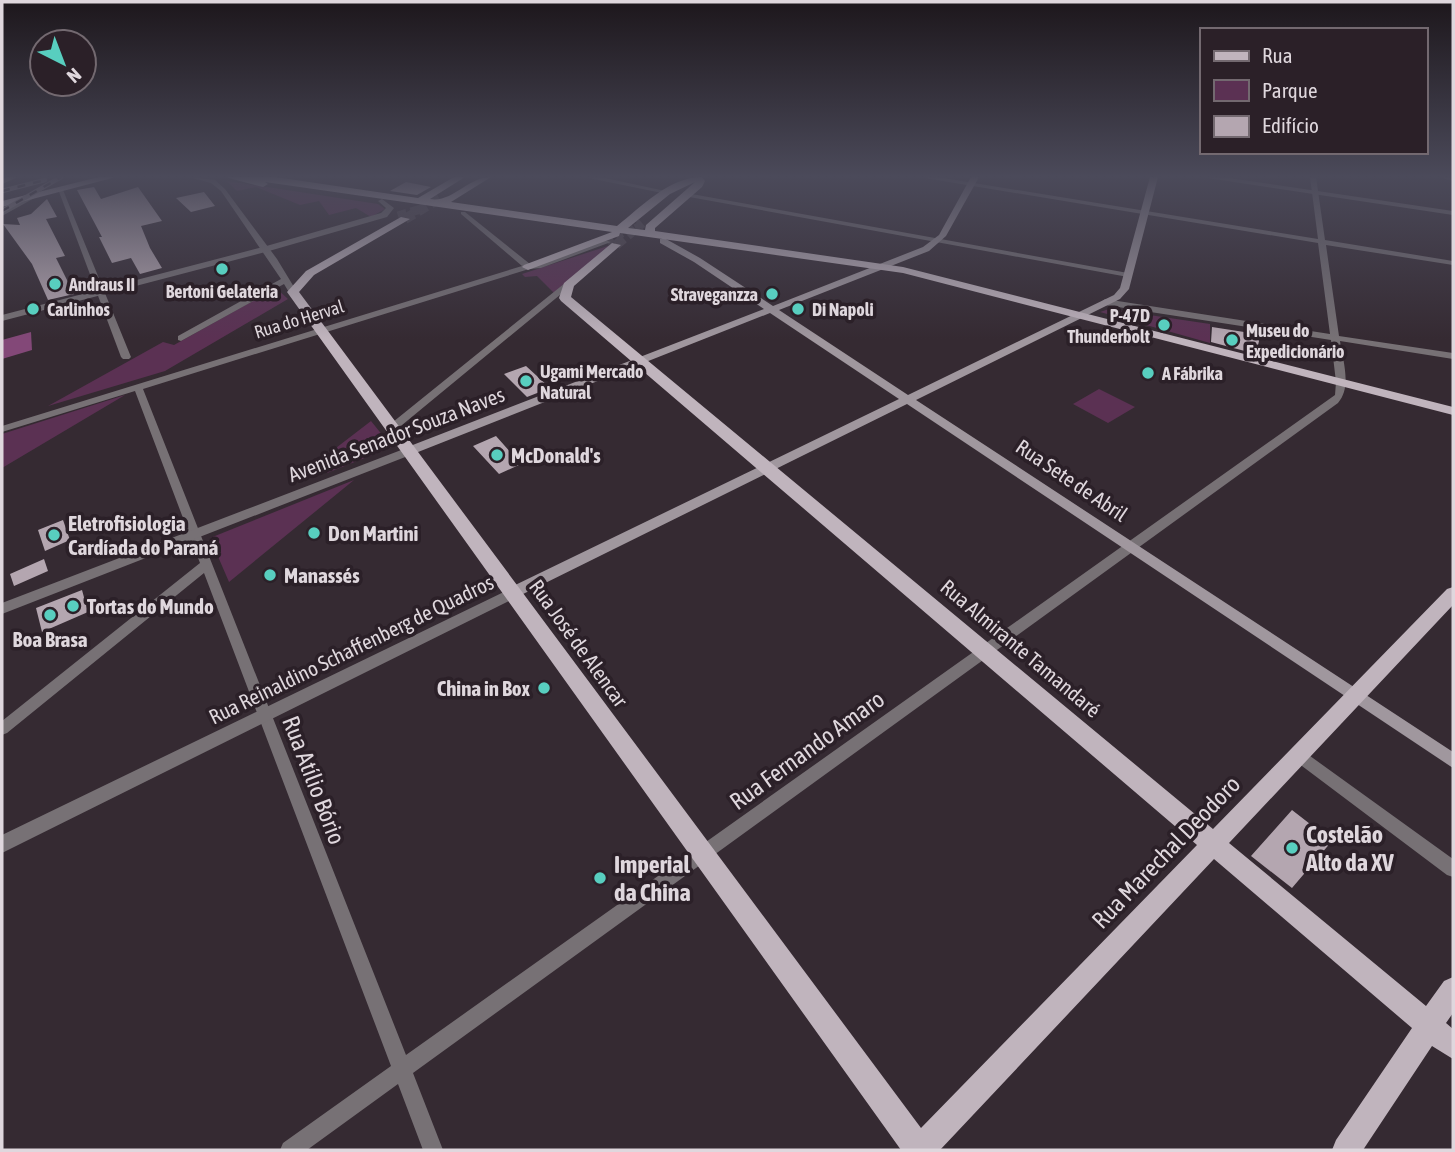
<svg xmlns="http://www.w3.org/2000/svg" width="1455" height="1152" font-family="'Asap Condensed',sans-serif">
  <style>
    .green { fill: #5b3153 }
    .forest { fill: #834878 }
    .building { fill: #b4a6b0 }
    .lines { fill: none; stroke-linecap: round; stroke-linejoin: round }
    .minor-tunnel { stroke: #4e444c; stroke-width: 7; stroke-dasharray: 7 3.5; stroke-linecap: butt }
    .tertiary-tunnel { stroke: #4e444c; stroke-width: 9; stroke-dasharray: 9 4.5; stroke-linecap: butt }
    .primary-tunnel { stroke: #4e444c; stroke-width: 10; stroke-dasharray: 10 5; stroke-linecap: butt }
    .minor { fill: #777175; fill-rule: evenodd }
    .tertiary { fill: #777175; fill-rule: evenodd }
    .secondary { fill: #a0979e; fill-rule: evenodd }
    .primary { fill: #c0b4bd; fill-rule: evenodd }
    .rail-casing { stroke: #91888f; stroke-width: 4.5 }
    .rail { stroke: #2b2028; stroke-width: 2.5; stroke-dasharray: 8; stroke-linecap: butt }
    .poi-dot { fill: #58cebf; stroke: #2b2028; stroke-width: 2.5 }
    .labels { text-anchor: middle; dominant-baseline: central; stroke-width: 7; stroke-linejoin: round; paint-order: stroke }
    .far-poi-label { font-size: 18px; font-weight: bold; fill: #dfd7dd; stroke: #2b2028; text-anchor: start }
    .far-street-label { font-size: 18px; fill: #dfd7dd; stroke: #2b2028 }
    .street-label { font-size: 21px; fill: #dfd7dd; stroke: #2b2028 }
    .poi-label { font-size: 21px; font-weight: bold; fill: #dfd7dd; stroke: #2b2028; text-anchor: start }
    .near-street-label { font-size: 24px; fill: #dfd7dd; stroke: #2b2028 }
    .near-poi-label { font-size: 24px; font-weight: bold; fill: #dfd7dd; stroke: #2b2028; text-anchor: start }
  </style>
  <rect width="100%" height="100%" fill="#352a32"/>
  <path class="green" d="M 227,181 L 378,204 L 385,209 L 371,217 L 356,208 L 329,215 L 319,201 L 300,205 L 256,187 L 237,191 Z
    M 614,244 L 554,293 L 537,276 L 525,277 L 522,274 Z
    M 276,288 L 288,299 L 165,371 L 48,406 L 163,342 L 174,345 Z
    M 1109,309 L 1210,324 L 1210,343 L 1100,312 Z
    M 1099,389 L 1135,407 L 1108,423 L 1073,404 Z
    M 125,395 L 2,468 L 2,434 Z
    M 371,421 L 392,447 L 327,473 L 319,461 Z
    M 354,480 L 229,582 L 210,538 Z"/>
  <path class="forest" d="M 31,332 L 32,350 L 2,359 L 2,340 Z"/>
  <path class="building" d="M 406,182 L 431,187 L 417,195 L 390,191 Z
    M 94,187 L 101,199 L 138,187 L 162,221 L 141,226 L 150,248 L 162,268 L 140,274 L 131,258 L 112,263 L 99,237 L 102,237 L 77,190 Z
    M 204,192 L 215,206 L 191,212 L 176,198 Z
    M 47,199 L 57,217 L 46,219 L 65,256 L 56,258 L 74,294 L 48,300 L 32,264 L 3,224 L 20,225 L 17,218 L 31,214 Z
    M 1212,327 L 1257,334 L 1259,341 L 1256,354 L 1211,342 Z
    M 526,366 L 550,388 L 527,397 L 504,374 Z
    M 496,436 L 521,464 L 499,474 L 473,446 Z
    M 63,520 L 70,540 L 45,551 L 38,530 Z
    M 44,559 L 48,571 L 14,586 L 10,574 Z
    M 82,590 L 88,612 L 42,632 L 36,608 Z
    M 1292,810 L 1332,841 L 1292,888 L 1251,856 Z"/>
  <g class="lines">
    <path class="minor-tunnel" d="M 607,242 L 640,225"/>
    <path class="tertiary-tunnel" d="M 398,216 L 421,209"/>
    <path class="primary-tunnel" d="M 405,219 L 444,196
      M 616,245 L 642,223"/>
    <path class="minor" d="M 189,177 L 215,180 L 225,189 L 277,259 L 297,292 L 290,294 L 284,284 L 181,341 L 178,340 L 178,336 L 281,279 L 221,191 L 211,183 Z
      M 584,177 L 600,177 L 670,192 L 667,194 Z
      M 919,177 L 937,177 L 1318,239 L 1310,177 L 1316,177 L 1325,240 L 1453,261 L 1453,265 L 1326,245 L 1339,336 L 1453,353 L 1453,359 L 1340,341 C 1343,361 1352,387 1338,403 L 413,1073 L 443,1150 L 423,1150 L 398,1084 L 307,1150 L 280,1150 L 283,1143 L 391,1066 L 204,573 L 7,733 L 2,735 L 2,721 L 200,563 L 135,391 L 2,432 L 2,426 L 522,266 L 461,214 L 461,212 L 465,212 L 530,264 L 604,240 L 611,242 L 541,268 L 529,269 L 143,389 L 406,1055 L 1335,395 L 1336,382 L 1331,340 L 1105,305 L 1101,302 L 1105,299 L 1330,334 L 1318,243 Z
      M 1442,177 L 1453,177 L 1453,181 L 1443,178 Z
      M 58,189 L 63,190 L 131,357 L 129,359 L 123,359 L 121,357 Z
      M 686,193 L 1128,273 L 1132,275 L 1128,277 L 684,196 L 683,195 Z
      M 33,195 L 38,196 L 2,216 L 2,211 Z
      M 565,283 L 572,285 L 396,430 L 388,430 L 388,426 Z
      M 1299,748 L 1453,859 L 1453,877 L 1447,875 L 1294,760 L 1292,755 L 1294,750 Z"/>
    <path class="tertiary" d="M 1201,177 L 1222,177 L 1453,211 L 1453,215 Z
      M 382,199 L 394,208 L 387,217 L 269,251 L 2,321 L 2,315 L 263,247 L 381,213 L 386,208 L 378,201 Z
      M 409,447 L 415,451 L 413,454 L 2,614 L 2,603 Z
      M 512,588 L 517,589 L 519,593 L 517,597 L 2,853 L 2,835 Z"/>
    <path class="secondary" d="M 7,177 L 18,177 L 2,184 L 2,179 Z
      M 971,177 L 979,177 L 946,236 L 929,251 L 779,310 L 908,395 L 1114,295 L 1120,288 L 1150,177 L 1158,177 L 1129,289 L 1120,299 L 916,400 L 1453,752 L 1453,768 L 907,404 L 517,597 L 507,597 L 505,593 L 507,589 L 899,399 L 770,313 L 413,454 L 409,455 L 403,451 L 405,448 L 764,309 L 694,262 L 660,243 L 660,239 L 666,239 L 700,258 L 773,306 L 923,247 L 939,235 Z"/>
    <path class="primary" d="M 99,177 L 116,177 L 2,207 L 2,201 Z
      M 225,177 L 275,177 L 418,198 L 454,177 L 465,177 L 430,199 C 452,203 468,177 491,177 L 451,202 L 617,226 C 641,207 669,177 702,177 L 705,181 L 702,187 L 655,228 L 655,231 L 903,267 L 1453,407 L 1453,415 L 903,273 L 620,233 L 619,236 L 528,270 L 522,267 L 524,265 L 612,232 L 265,182 L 268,184 L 263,187 ZM 695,182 L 646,225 L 645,230 L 628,228 L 670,194 Z
      M 401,217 L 410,219 L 314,275 L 299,292 L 921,1128 L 1197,845 L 561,301 L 559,298 L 564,283 L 612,243 L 621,245 L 574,286 L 571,297 L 1213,829 L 1447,589 L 1453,587 L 1453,605 L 1229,843 L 1426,1006 L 1444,981 L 1453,977 L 1453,1013 L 1446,1023 L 1453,1029 L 1453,1059 L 1432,1046 L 1363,1150 L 1332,1150 L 1336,1140 L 1412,1028 L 1214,859 L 940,1150 L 901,1150 L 287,292 L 306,271 Z"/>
    <g class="rail-casing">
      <path id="rail" d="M 2,191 L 45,180
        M 2,211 L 61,177"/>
    </g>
    <use href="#rail" class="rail"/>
  </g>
  <linearGradient id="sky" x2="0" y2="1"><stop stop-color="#1d171c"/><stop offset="0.52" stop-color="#4b4a5a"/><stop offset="1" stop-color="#4b4a5a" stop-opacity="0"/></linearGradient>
  <rect width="1455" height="339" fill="url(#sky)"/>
  <g class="poi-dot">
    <circle cx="222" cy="269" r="7"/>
    <circle cx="55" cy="284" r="7"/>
    <circle cx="772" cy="294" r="7"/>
    <circle cx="33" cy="309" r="7"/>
    <circle cx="798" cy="309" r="7"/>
    <circle cx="1164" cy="325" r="7"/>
    <circle cx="1232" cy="340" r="7"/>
    <circle cx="1148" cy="373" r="7"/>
    <circle cx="526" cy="381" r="7"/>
    <circle cx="497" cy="455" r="7"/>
    <circle cx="314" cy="533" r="7"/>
    <circle cx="54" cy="535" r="7"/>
    <circle cx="270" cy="575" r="7"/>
    <circle cx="73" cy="606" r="7"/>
    <circle cx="50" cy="615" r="7"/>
    <circle cx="544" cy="688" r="7"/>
    <circle cx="1292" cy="848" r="7"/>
    <circle cx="600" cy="878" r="7"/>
  </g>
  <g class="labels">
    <g class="far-poi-label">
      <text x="69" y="284">Andraus II</text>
      <text x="222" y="291" text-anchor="middle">Bertoni Gelateria</text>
      <text x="758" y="294" text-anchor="end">Straveganzza</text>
      <text x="47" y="309">Carlinhos</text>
      <text x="812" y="309">Di Napoli</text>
      <text x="1150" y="315" text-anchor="end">P-47D<tspan x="1150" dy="21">Thunderbolt</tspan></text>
      <text x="1246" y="330">Museu do<tspan x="1246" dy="21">Expedicionário</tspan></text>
      <text x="540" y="371">Ugami Mercado<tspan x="540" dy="21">Natural</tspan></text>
      <text x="1162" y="373">A Fábrika</text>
    </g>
    <g class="far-street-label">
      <text transform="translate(299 319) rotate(-17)">Rua do Herval</text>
    </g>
    <g class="street-label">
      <text transform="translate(396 434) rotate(-21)">Avenida Senador Souza Naves</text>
      <text transform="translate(1072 480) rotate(34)">Rua Sete de Abril</text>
      <text transform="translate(579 643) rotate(54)">Rua José de Alencar</text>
      <text transform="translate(1021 648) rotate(40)">Rua Almirante Tamandaré</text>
      <text transform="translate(351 649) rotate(-26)">Rua Reinaldino Schaffenberg de Quadros</text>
    </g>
    <g class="poi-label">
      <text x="511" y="455">McDonald's</text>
      <text x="68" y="523">Eletrofisiologia<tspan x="68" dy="24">Cardíada do Paraná</tspan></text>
      <text x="328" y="533">Don Martini</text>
      <text x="284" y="575">Manassés</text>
      <text x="87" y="606">Tortas do Mundo</text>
      <text x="50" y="639" text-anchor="middle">Boa Brasa</text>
      <text x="530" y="688" text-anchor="end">China in Box</text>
    </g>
    <g class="near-street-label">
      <text transform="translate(807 750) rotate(-36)">Rua Fernando Amaro</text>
      <text transform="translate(314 780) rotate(69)">Rua Atílio Bório</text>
      <text transform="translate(1166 852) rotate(-46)">Rua Marechal Deodoro</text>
    </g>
    <g class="near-poi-label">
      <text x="1306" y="834">Costelão<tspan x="1306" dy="28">Alto da XV</tspan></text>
      <text x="614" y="864">Imperial<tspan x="614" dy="28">da China</tspan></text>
    </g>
  </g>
  <rect width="1455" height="1152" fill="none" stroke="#dfd7dd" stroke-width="7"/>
  <rect x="1200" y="28" width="228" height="126" fill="#2b2028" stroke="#736970" stroke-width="2"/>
  <rect x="1214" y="51" width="35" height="10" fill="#c0b4bd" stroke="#736970" stroke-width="2"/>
  <text x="1262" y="63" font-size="21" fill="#dfd7dd">Rua</text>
  <rect x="1214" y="80" width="35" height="21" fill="#5b3153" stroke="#736970" stroke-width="2"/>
  <text x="1262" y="98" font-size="21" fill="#dfd7dd">Parque</text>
  <rect x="1214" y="116" width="35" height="21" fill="#b4a6b0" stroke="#736970" stroke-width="2"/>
  <text x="1262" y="133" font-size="21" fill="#dfd7dd">Edifício</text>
  <g transform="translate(63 63) rotate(138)"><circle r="33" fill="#2b2028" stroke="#736970" stroke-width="2"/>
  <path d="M0-5L12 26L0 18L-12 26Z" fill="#58cebf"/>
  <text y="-10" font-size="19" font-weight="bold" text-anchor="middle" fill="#dfd7dd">N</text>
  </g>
</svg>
